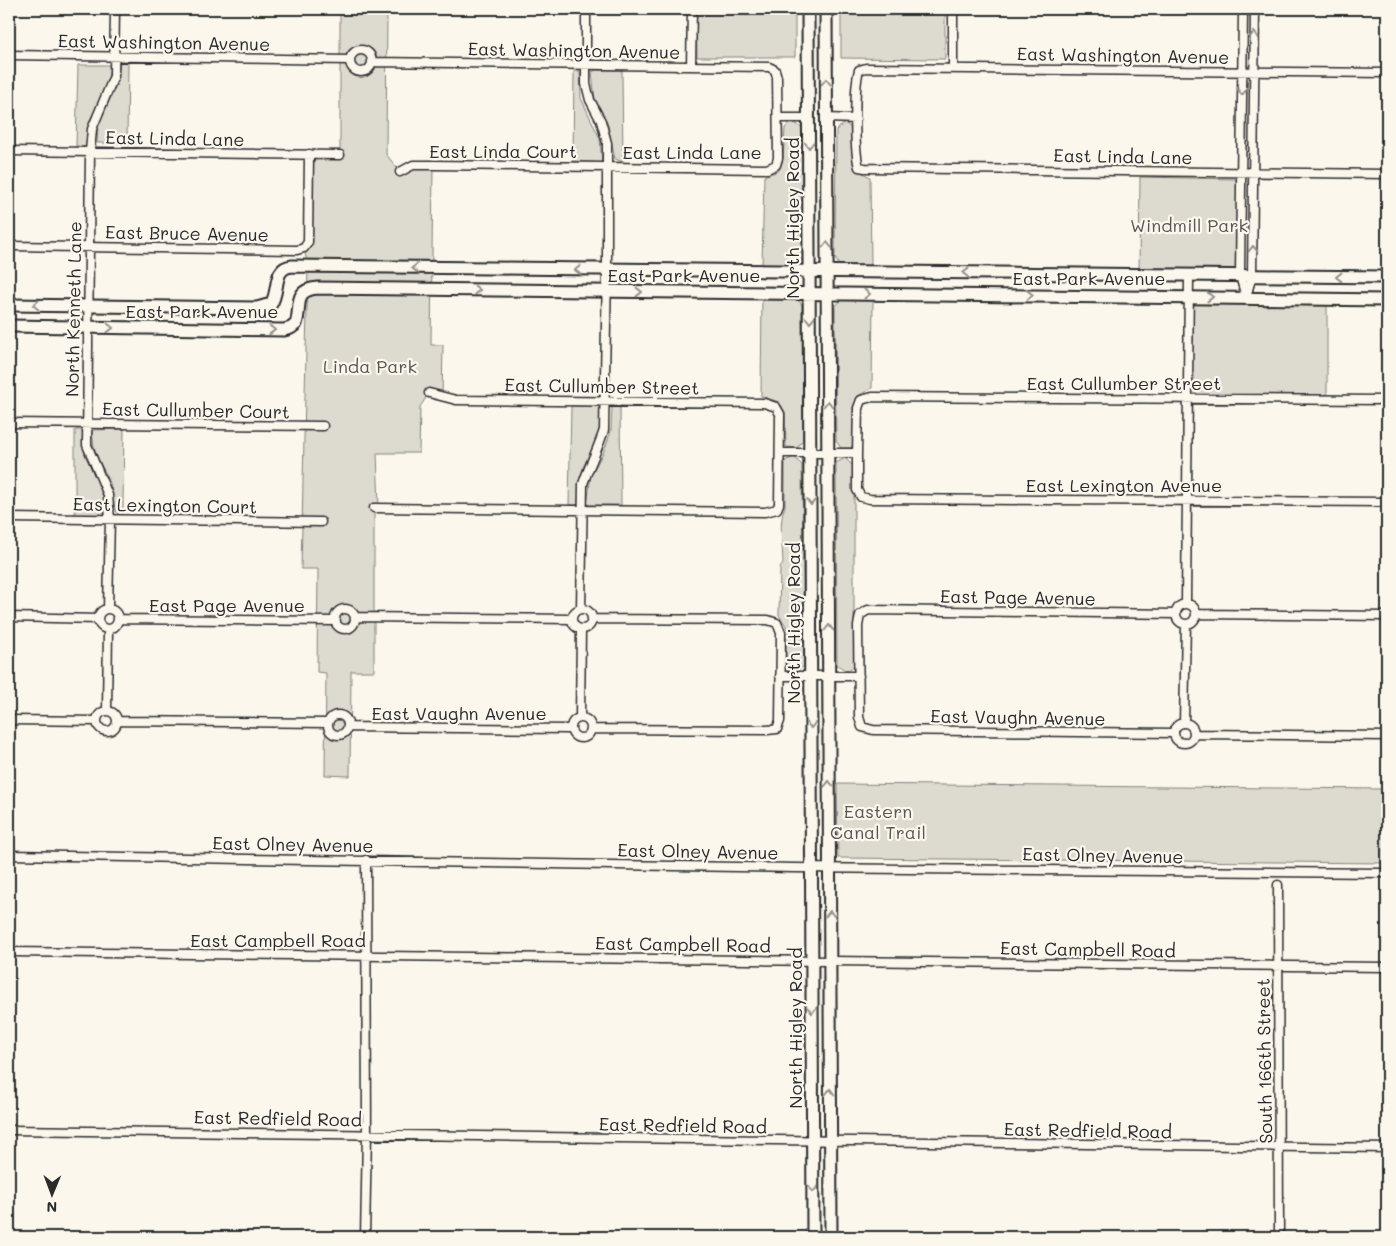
<svg xmlns="http://www.w3.org/2000/svg" width="1396" height="1246" font-family="Mali,sans-serif">
  <style>
    .green { fill: #dddad0; stroke: #84827e }
    .lines { fill: none; stroke-linecap: round; stroke-linejoin: round }
    .street-casing { stroke: #2b2b2b; stroke-width: 11 }
    .secondary-casing { stroke: #2b2b2b; stroke-width: 15 }
    .street { stroke: #fbf7ec; stroke-width: 8 }
    .secondary { stroke: #fbf7ec; stroke-width: 11 }
    .oneway { stroke: #93918c }
    .labels { text-anchor: middle; dominant-baseline: central; stroke-width: 4.5; stroke-linejoin: round; paint-order: stroke }
    .street-label { font-size: 18px; fill: #2b2b2b; stroke: #fbf7ec }
    .park-label { font-size: 18px; fill: #585754; stroke: #fbf7ec }
  </style>
  <rect width="100%" height="100%" fill="#fbf7ec"/>
  <filter id="ink" filterUnits="userSpaceOnUse"><feTurbulence type="fractalNoise" baseFrequency=".02" numOctaves="2"/><feDisplacementMap in="SourceGraphic" scale="10" xChannelSelector="R" yChannelSelector="G"/><feConvolveMatrix kernelMatrix="1 2 1 2 8 2 1 2 1" color-interpolation-filters="sRGB"/></filter>
  <g filter="url(#ink)">
    <path class="green" d="M 340,9 L 387,9 L 386,154 L 400,172 L 413,165 L 433,165 L 431,345 L 443,345 L 442,397 L 429,393 L 420,407 L 419,453 L 377,453 L 379,507 L 374,508 L 374,671 L 351,671 L 350,776 L 325,775 L 326,673 L 317,672 L 318,569 L 301,569 L 308,266 L 304,248 L 309,154 L 340,154 Z
      M 696,9 L 795,9 L 795,57 L 697,57 Z
      M 841,12 L 945,12 L 945,59 L 841,58 Z
      M 120,62 L 128,62 L 127,143 L 97,143 L 98,126 L 117,83 Z
      M 78,65 L 110,65 L 108,81 L 103,94 L 90,120 L 87,147 L 76,146 Z
      M 596,70 L 622,70 L 623,162 L 615,159 L 608,126 L 595,99 L 592,72 Z
      M 574,71 L 580,71 L 581,98 L 600,139 L 602,163 L 573,161 Z
      M 845,123 L 852,129 L 853,163 L 856,169 L 870,177 L 871,267 L 840,267 L 835,258 L 836,130 Z
      M 789,124 L 797,124 L 803,130 L 802,261 L 795,269 L 762,267 L 764,176 L 778,171 L 783,160 L 785,128 Z
      M 1140,177 L 1235,179 L 1238,182 L 1237,270 L 1139,272 Z
      M 762,296 L 796,297 L 802,305 L 803,440 L 797,448 L 786,447 L 785,412 L 779,402 L 761,396 Z
      M 844,297 L 873,298 L 872,388 L 858,396 L 853,407 L 854,443 L 851,448 L 841,448 L 836,441 L 835,307 Z
      M 1189,297 L 1327,299 L 1327,398 L 1188,398 Z
      M 571,406 L 603,406 L 602,421 L 598,438 L 584,465 L 579,481 L 578,505 L 569,505 Z
      M 612,406 L 620,408 L 621,505 L 587,505 L 591,475 L 604,451 L 611,431 Z
      M 124,429 L 123,505 L 123,515 L 118,514 C 112,506 112,489 109,479 C 106,473 102,468 99,461 C 94,451 93,441 92,430 Z
      M 75,430 L 82,430 L 85,455 L 99,482 L 104,497 L 104,515 L 75,515 Z
      M 794,457 L 802,465 L 804,666 L 795,672 L 786,665 L 786,626 L 779,615 L 780,568 L 783,564 C 783,546 778,523 785,506 L 785,461 Z
      M 845,458 L 854,467 L 854,666 L 847,671 L 837,665 L 836,463 Z
      M 837,784 L 1387,789 L 1387,863 L 838,858 Z"/>
    <g class="lines">
      <g class="street-casing">
        <path id="street" d="M 1243,9 L 1240,276 L 1246,297
          M350 61a11 11 0 1 1 22 0a11 11 0 1 1-22 0Z
          M 9,55 L 349,60
          M 372,62 L 769,67 L 775,70 L 777,77 L 778,158 L 776,165 L 767,169 L 433,165 L 413,165 L 400,172
          M 691,66 L 692,9
          M 953,69 L 953,9
          M 1387,73 L 866,68 L 859,70 C 854,87 854,150 859,167 L 865,168 L 1387,174
          M 778,118 L 809,118
          M 826,118 L 856,119
          M 9,151 L 340,155
          M 9,246 L 297,250 L 304,248 L 308,242 L 309,154
          M 1246,297 L 1252,276 L 1255,9
          M 1387,400 L 872,397 L 861,400 L 858,408 L 857,453 L 857,490 L 861,497 L 870,499 L 1387,502
          M 9,423 L 323,426
          M 780,453 L 857,453
          M 374,508 L 765,512 L 777,509 L 779,504 L 780,414 L 776,407 L 764,403 L 456,400 L 429,393
          M 9,518 L 321,522
          M 1186,603 L 1189,276
          M1176 614a10 10 0 1 1 20 0a10 10 0 1 1-20 0Z
          M 108,609 L 110,519 L 108,495 L 87,445 L 90,152 L 92,129 L 114,76 L 115,9
          M 581,609 L 583,484 C 589,466 598,449 604,430 L 607,270 L 607,143 L 601,121 L 590,100 L 586,84 L 586,9
          M572 619a10 10 0 1 1 20 0a10 10 0 1 1-20 0Z
          M335 619a10 10 0 1 1 20 0a10 10 0 1 1-20 0Z
          M98 619a10 10 0 1 1 20 0a10 10 0 1 1-20 0Z
          M 1197,614 L 1387,616
          M 9,617 L 98,619
          M 355,617 L 572,619
          M 118,619 L 336,621
          M 780,676 L 859,676
          M 107,711 L 108,629
          M97 721a10 10 0 1 1 20 0a10 10 0 1 1-20 0Z
          M328 725a10 10 0 1 1 20 0a10 10 0 1 1-20 0Z
          M571 728a10 10 0 1 1 20 0a10 10 0 1 1-20 0Z
          M 580,718 L 581,629
          M 9,720 L 97,721
          M 117,721 L 328,723
          M1174 733a10 10 0 1 1 20 0a10 10 0 1 1-20 0Z
          M 1184,723 L 1186,624
          M 348,727 L 571,729
          M 591,729 L 767,730 L 777,729 L 780,721 L 781,633 L 777,623 L 768,620 L 592,619
          M 1174,733 L 873,730 L 862,727 L 859,717 L 858,626 L 860,615 L 868,610 L 1176,614
          M 1195,734 L 1387,736
          M 9,855 L 794,868 L 1387,873
          M 1278,885 L 1279,1237
          M 9,952 L 1387,967
          M 9,1130 L 1387,1148
          M 365,1237 L 367,1134 L 366,860"/>
      </g>
      <g class="secondary-casing">
        <path id="secondary" d="M 808,9 L 813,1237
          M 826,9 L 831,1237
          M 9,305 L 257,308 L 271,304 C 280,291 272,268 292,266 L 1387,277
          M 9,326 L 284,330 L 291,328 L 296,324 C 302,306 292,290 318,288 L 1387,300"/>
      </g>
      <use href="#street" class="street"/>
      <use href="#secondary" class="secondary"/>
    </g>
    <defs><path id="oneway-chevron" d="M-2-3.5L2.5 0L-2 3.5" fill="none" stroke-width="1.6" stroke-linecap="round" stroke-linejoin="round" transform="scale(1.25)"/></defs>
    <g class="oneway">
      <use href="#oneway-chevron" transform="translate(1254 35) rotate(-89)"/>
      <use href="#oneway-chevron" transform="translate(826 82) rotate(-90)"/>
      <use href="#oneway-chevron" transform="translate(1242 92) rotate(91)"/>
      <use href="#oneway-chevron" transform="translate(809 145) rotate(90)"/>
      <use href="#oneway-chevron" transform="translate(827 245) rotate(-90)"/>
      <use href="#oneway-chevron" transform="translate(1253 249) rotate(-90)"/>
      <use href="#oneway-chevron" transform="translate(415 268) rotate(-179)"/>
      <use href="#oneway-chevron" transform="translate(578 270) rotate(-180)"/>
      <use href="#oneway-chevron" transform="translate(966 273) rotate(-179)"/>
      <use href="#oneway-chevron" transform="translate(1339 277) rotate(-180)"/>
      <use href="#oneway-chevron" transform="translate(477 290) rotate(1)"/>
      <use href="#oneway-chevron" transform="translate(639 292)"/>
      <use href="#oneway-chevron" transform="translate(867 294)"/>
      <use href="#oneway-chevron" transform="translate(1030 295)"/>
      <use href="#oneway-chevron" transform="translate(1210 297) rotate(1)"/>
      <use href="#oneway-chevron" transform="translate(36 305) rotate(-179)"/>
      <use href="#oneway-chevron" transform="translate(810 320) rotate(90)"/>
      <use href="#oneway-chevron" transform="translate(110 328) rotate(1)"/>
      <use href="#oneway-chevron" transform="translate(272 330) rotate(1)"/>
      <use href="#oneway-chevron" transform="translate(828 404) rotate(-90)"/>
      <use href="#oneway-chevron" transform="translate(811 502) rotate(90)"/>
      <use href="#oneway-chevron" transform="translate(829 628) rotate(-90)"/>
      <use href="#oneway-chevron" transform="translate(811 725) rotate(90)"/>
      <use href="#oneway-chevron" transform="translate(829 784) rotate(-90)"/>
      <use href="#oneway-chevron" transform="translate(830 914) rotate(-90)"/>
      <use href="#oneway-chevron" transform="translate(812 1010) rotate(90)"/>
      <use href="#oneway-chevron" transform="translate(830 1092) rotate(-90)"/>
      <use href="#oneway-chevron" transform="translate(813 1189) rotate(90)"/>
    </g>
  </g>
  <g class="labels">
    <g class="street-label">
      <text transform="translate(164 42) rotate(1)">East Washington Avenue</text>
      <text transform="translate(574 50) rotate(1)">East Washington Avenue</text>
      <text transform="translate(1123 55) rotate(1)">East Washington Avenue</text>
      <text transform="translate(175 138) rotate(1)">East Linda Lane</text>
      <text x="503" y="151">East Linda Court</text>
      <text x="692" y="152">East Linda Lane</text>
      <text transform="translate(1123 156) rotate(1)">East Linda Lane</text>
      <text transform="translate(792 218) rotate(-90)">North Higley Road</text>
      <text transform="translate(187 233) rotate(1)">East Bruce Avenue</text>
      <text x="684" y="275">East Park Avenue</text>
      <text x="1089" y="278">East Park Avenue</text>
      <text transform="translate(73 309) rotate(-89)">North Kenneth Lane</text>
      <text x="202" y="311">East Park Avenue</text>
      <text x="1124" y="383">East Cullumber Street</text>
      <text transform="translate(602 386) rotate(1)">East Cullumber Street</text>
      <text transform="translate(196 410) rotate(1)">East Cullumber Court</text>
      <text x="1124" y="485">East Lexington Avenue</text>
      <text transform="translate(165 505) rotate(1)">East Lexington Court</text>
      <text transform="translate(1018 597) rotate(1)">East Page Avenue</text>
      <text x="227" y="605">East Page Avenue</text>
      <text transform="translate(793 623) rotate(-90)">North Higley Road</text>
      <text x="459" y="713">East Vaughn Avenue</text>
      <text transform="translate(1018 717) rotate(1)">East Vaughn Avenue</text>
      <text transform="translate(293 844) rotate(1)">East Olney Avenue</text>
      <text transform="translate(698 851) rotate(1)">East Olney Avenue</text>
      <text transform="translate(1103 855) rotate(1)">East Olney Avenue</text>
      <text x="278" y="940">East Campbell Road</text>
      <text transform="translate(683 944) rotate(1)">East Campbell Road</text>
      <text transform="translate(1088 949) rotate(1)">East Campbell Road</text>
      <text transform="translate(795 1028) rotate(-90)">North Higley Road</text>
      <text transform="translate(1264 1061) rotate(-91)">South 166th Street</text>
      <text transform="translate(278 1118) rotate(1)">East Redfield Road</text>
      <text transform="translate(683 1125) rotate(1)">East Redfield Road</text>
      <text transform="translate(1088 1130) rotate(1)">East Redfield Road</text>
    </g>
    <g class="park-label">
      <text x="1189" y="225">Windmill Park</text>
      <text x="370" y="366">Linda Park</text>
      <text x="878" y="811">Eastern<tspan x="878" dy="21">Canal Trail</tspan></text>
    </g>
  </g>
  <rect width="1396" height="1246" fill="none" stroke="#fbf7ec" stroke-width="30"/>
  <rect x="15" y="15" width="1366" height="1216" fill="none" stroke="#2b2b2b" stroke-width="2" filter="url(#ink)"/>
  <g transform="translate(52 1194) rotate(181)" stroke="#fbf7ec" stroke-width="4" paint-order="stroke">
  <path d="M0-4L9 19L0 12L-9 19Z" fill="#2b2b2b"/>
  <text y="-8" font-size="14" font-weight="bold" text-anchor="middle" fill="#2b2b2b">N</text>
  </g>
</svg>
